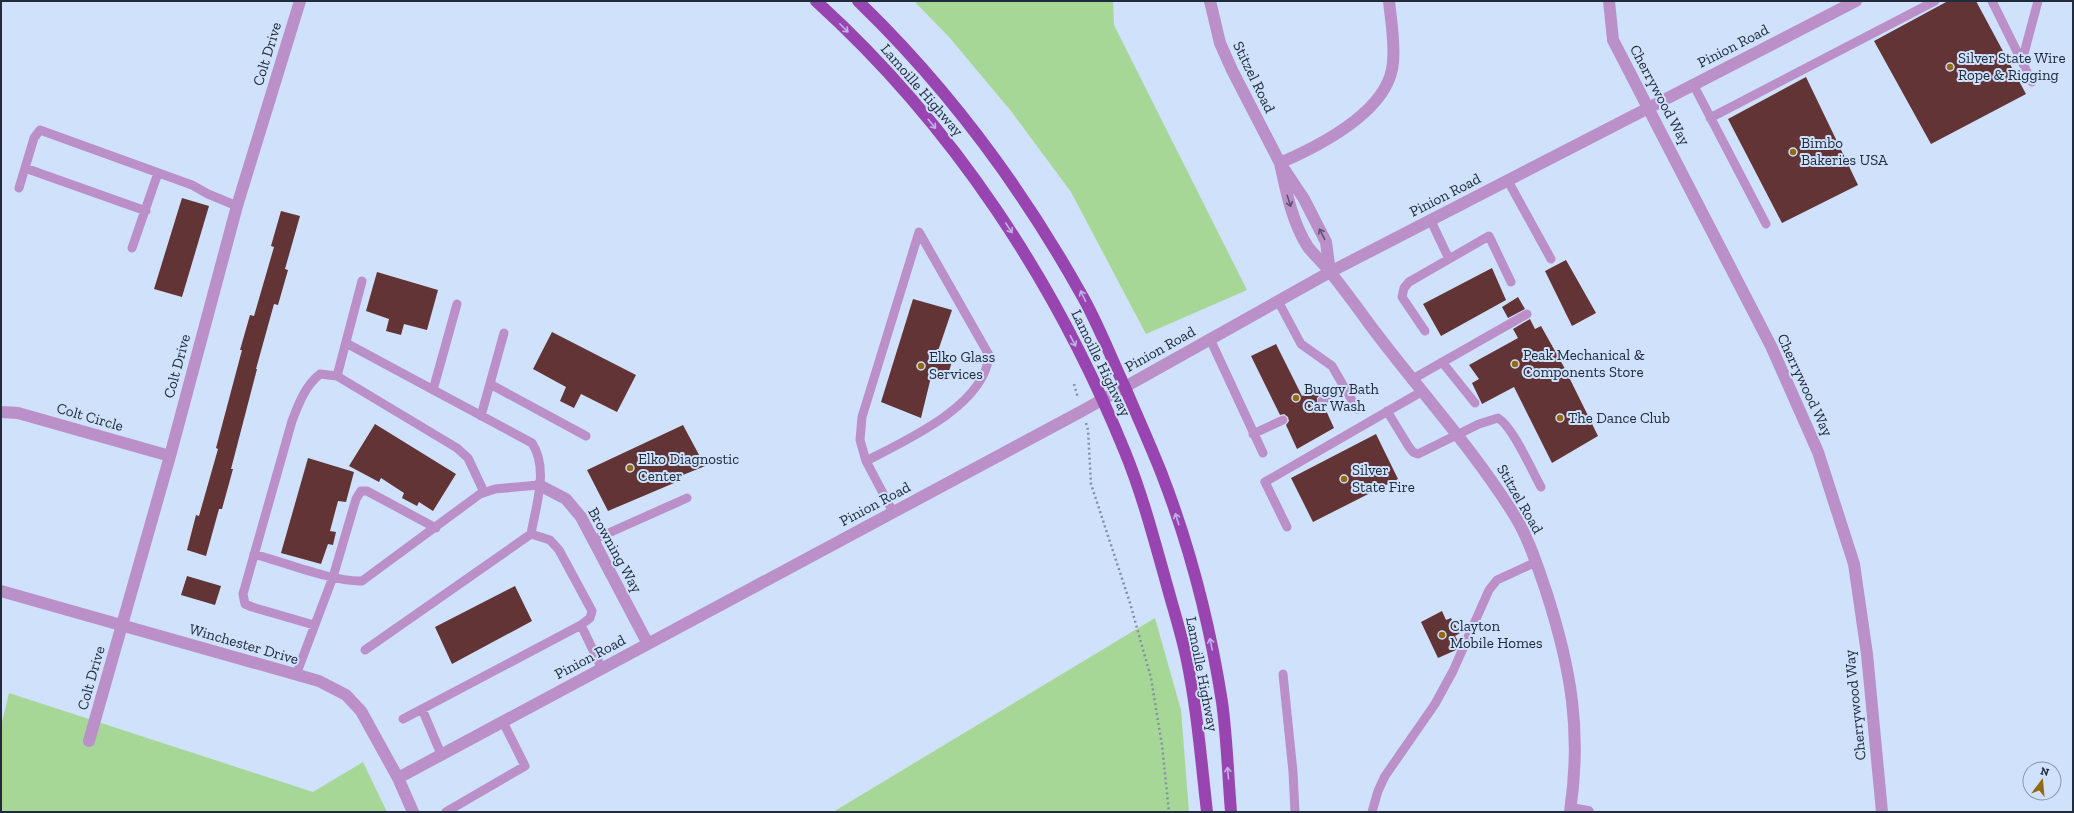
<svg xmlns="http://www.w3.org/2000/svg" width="2074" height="813" font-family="'Zilla Slab',serif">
  <rect width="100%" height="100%" fill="#cfe1fb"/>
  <path fill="#a7d796" d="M914,1H1113L1114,25L1247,290L1146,334L1071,192L1011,111L949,37Z
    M1155,618L1181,710L1189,812H833Z
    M9,693L313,792L363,762L387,812H1V726Z"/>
  <path fill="#633436" d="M1948,1H1976L2026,94L1931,144L1874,41Z
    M1806,77L1858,185L1782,223L1728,119Z
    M182,198L209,206L182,297L154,289Z
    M281,211L300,216L285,269L288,270L278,305L274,304L256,369H257L231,469H233L222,509H219L206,556L187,550L196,515L199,516L218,449L216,448L242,350H240L250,315L254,316L274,247L271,246Z
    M1566,260L1596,313L1572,326L1545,271Z
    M1492,268L1506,300L1441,336L1423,304Z
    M377,272L438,290L427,330L404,324L401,335L386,331L389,319L366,311Z
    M1518,297L1525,309L1508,318L1502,307Z
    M913,299L952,310L938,351L954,355L946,381L931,377L921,418L881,402Z
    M1530,319L1535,329L1541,326L1564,367L1598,436L1552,463L1514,387L1482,404L1472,383L1479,379L1469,365L1518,338L1513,329Z
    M552,332L636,375L617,412L581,394L574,408L560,401L566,387L533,369Z
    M1276,344L1302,396L1315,387L1319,396L1317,398V403L1319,406H1324L1334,428L1297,449L1286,425L1289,421L1288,417L1284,414L1280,415L1251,356Z
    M375,424L456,474L433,511L419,502L417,506L402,498L404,493L381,478L379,482L349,466Z
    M683,425L705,466L673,479L674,483L608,511L587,470Z
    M1376,434L1398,479L1313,522L1291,478Z
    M308,458L354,472L346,502L338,501L330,531L336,532L333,545L328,544L321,564L281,553Z
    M187,576L221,586L215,605L181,595Z
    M515,586L532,621L452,664L435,627Z
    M1442,611L1446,620L1451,618L1460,633L1455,636L1459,643L1456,650L1438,658L1421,622Z"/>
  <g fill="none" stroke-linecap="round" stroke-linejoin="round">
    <path stroke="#8291a6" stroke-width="2.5" stroke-dasharray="2 3" stroke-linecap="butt" d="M1074,384L1078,398
      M1086,423L1088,430L1091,484L1130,603L1151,678L1162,745L1169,812"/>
    <path stroke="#bb90c9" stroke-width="9" d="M1992,1L2032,82
      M2022,61L2038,1
      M1693,84L1766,224
      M1710,118L1935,1
      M25,168L146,211
      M1508,181L1551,259
      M19,188L34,138L40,130L192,185L208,194L237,206
      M1431,221L1449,259
      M132,248L158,173
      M1278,301L1301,344L1332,366L1357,409
      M1425,331L1402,297L1404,288L1409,282L1489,236L1511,282
      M1210,339L1263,453
      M346,343L532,443C549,469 536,505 531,534L365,650
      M1442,362L1475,403
      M337,376L362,281
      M1411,380L1527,314
      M490,384L586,436
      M433,390L457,304
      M1322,401L1346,388
      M1387,411L1409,447L1413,452L1418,454L1479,424L1498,418C1513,427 1532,471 1541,487
      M481,416L504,333
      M1253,434L1283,420
      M866,461C907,440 985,405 989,355L919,232L862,417L860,440L866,461L893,512
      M1287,527L1265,482L1421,392
      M593,540L687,498
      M254,554C283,562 334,582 362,581L480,494L495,489L539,485
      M314,625L252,607L245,604L243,594L292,421C299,403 305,386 320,374L337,376L457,448L468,458L484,492
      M581,625L602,669
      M1283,674L1293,772L1295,812
      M296,675L333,577L356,499L361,491H367L436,528
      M422,709L441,754
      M403,719L581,625L590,618L592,611L559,550L550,540L531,534
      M446,812L525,766L503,722
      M1372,812L1378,791L1385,776L1435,704L1453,671L1489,590L1497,580L1536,562"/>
    <path stroke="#bb90c9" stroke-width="12" d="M1210,1L1220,43L1232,70L1280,163L1304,199L1326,242L1330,272
      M1609,1L1613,40L1771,346L1818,452L1854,564L1867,654L1882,812
      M1280,163C1286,191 1292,222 1308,247C1315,256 1323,263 1330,272C1344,289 1357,307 1370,325C1417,388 1471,446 1513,513C1528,536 1537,565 1546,591C1571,668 1582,731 1570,812
      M1280,163C1319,146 1390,111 1393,62C1395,42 1391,21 1389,1
      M1,412L18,413L170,456
      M539,485L566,499L581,517L648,644
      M1,591L319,681L346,695L361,711L398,778L413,812
      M89,741L170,456L237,206L300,1
      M398,778L1082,411L1330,272L1856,1
      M1571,809L1588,812"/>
    <path stroke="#9945b1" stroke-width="12" d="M816,1C952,124 1056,282 1125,452C1143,496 1155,543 1168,589C1174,611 1181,633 1186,656C1197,707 1201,760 1207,812
      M858,1C946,86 1020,185 1080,292C1097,321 1109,353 1123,383C1136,413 1149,442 1161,472C1189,544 1210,625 1222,702C1227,738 1228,776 1231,812"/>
  </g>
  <defs><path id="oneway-shaft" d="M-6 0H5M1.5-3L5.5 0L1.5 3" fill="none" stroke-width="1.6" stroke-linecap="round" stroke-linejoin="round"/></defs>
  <g stroke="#bfb2e5">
    <use href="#oneway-shaft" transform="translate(844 28) rotate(45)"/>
    <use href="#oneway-shaft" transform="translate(932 124) rotate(51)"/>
    <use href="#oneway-shaft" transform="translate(1009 228) rotate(57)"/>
    <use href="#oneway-shaft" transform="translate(1083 296) rotate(-116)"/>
    <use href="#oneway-shaft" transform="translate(1073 341) rotate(63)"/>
    <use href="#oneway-shaft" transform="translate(1177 519) rotate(-108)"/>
    <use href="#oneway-shaft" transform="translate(1211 644) rotate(-102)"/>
    <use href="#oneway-shaft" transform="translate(1228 773) rotate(-95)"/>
  </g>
  <g stroke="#5e5374">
    <use href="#oneway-shaft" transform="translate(1289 201) rotate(72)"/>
    <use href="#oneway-shaft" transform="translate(1322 234) rotate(-117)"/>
  </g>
  <g fill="#946914" stroke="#cfe1fb" stroke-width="1.5">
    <circle cx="1950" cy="67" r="4"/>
    <circle cx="1793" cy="152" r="4"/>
    <circle cx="1515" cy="364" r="4"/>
    <circle cx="921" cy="366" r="4"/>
    <circle cx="1296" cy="398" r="4"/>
    <circle cx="1560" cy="418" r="4"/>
    <circle cx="630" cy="468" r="4"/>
    <circle cx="1344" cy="479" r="4"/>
    <circle cx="1442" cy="635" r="4"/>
  </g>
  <g text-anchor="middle" stroke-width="4" stroke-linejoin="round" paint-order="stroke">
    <g font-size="15" fill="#202b3b" stroke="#cfe1fb">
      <text transform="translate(1733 46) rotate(-27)" y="5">Pinion Road</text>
      <text transform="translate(267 54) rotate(-73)" y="5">Colt Drive</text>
      <text transform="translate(1254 77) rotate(64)" y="5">Stitzel Road</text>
      <text transform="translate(922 90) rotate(49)" y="5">Lamoille Highway</text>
      <text transform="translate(1660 95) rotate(62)" y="5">Cherrywood Way</text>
      <text transform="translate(1445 195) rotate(-27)" y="5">Pinion Road</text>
      <text transform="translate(1160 349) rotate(-29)" y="5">Pinion Road</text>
      <text transform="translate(1101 363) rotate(64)" y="5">Lamoille Highway</text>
      <text transform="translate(177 366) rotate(-75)" y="5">Colt Drive</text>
      <text transform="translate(1805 385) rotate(65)" y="5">Cherrywood Way</text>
      <text transform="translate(90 417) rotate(16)" y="5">Colt Circle</text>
      <text transform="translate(1520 499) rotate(60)" y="5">Stitzel Road</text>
      <text transform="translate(875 504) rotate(-28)" y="5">Pinion Road</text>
      <text transform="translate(615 550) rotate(61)" y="5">Browning Way</text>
      <text transform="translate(244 644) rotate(16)" y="5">Winchester Drive</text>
      <text transform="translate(590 657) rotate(-28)" y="5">Pinion Road</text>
      <text transform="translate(1202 674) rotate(79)" y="5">Lamoille Highway</text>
      <text transform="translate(91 678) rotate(-74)" y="5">Colt Drive</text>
      <text transform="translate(1855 705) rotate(-96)" y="5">Cherrywood Way</text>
    </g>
    <g font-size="15" fill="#202b3b" stroke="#cfe1fb" text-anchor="start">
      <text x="1958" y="63">Silver State Wire<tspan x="1958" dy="17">Rope &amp; Rigging</tspan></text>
      <text x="1801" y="148">Bimbo<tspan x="1801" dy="17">Bakeries USA</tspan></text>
      <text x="1523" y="360">Peak Mechanical &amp;<tspan x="1523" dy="17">Components Store</tspan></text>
      <text x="929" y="362">Elko Glass<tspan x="929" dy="17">Services</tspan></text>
      <text x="1304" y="394">Buggy Bath<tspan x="1304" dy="17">Car Wash</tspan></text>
      <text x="1568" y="423">The Dance Club</text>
      <text x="638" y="464">Elko Diagnostic<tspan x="638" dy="17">Center</tspan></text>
      <text x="1352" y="475">Silver<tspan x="1352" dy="17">State Fire</tspan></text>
      <text x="1450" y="631">Clayton<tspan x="1450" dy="17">Mobile Homes</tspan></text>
    </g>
  </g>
  <rect width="2074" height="813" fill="none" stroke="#202b3b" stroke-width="4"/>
  <g transform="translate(2042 781) rotate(16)"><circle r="19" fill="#cfe1fb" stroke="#8998ae"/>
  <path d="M0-3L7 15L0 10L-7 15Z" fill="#946914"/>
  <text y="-6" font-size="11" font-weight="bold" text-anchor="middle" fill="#202b3b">N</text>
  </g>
</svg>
